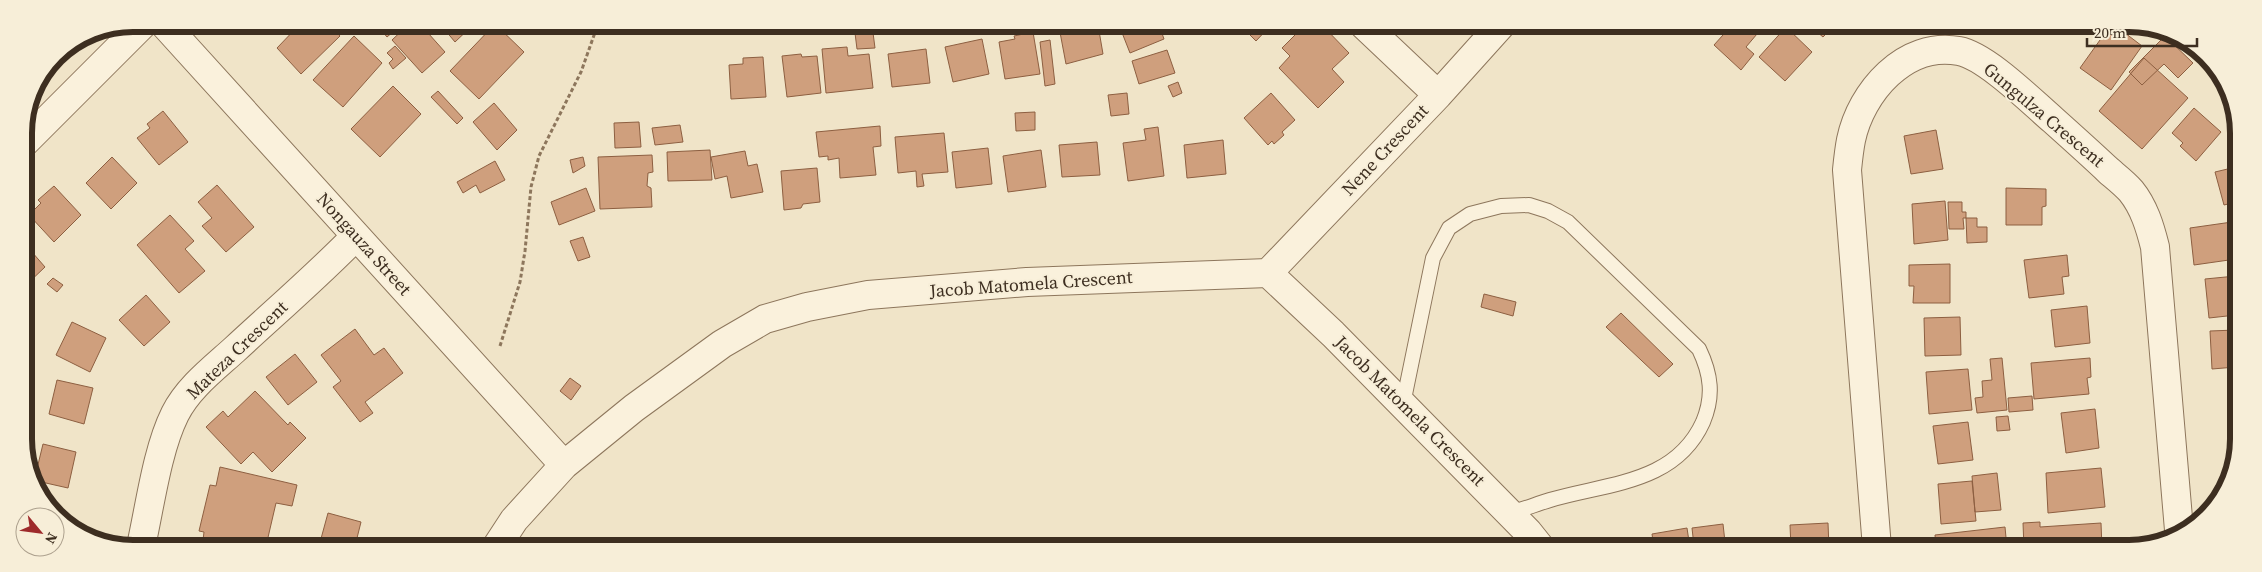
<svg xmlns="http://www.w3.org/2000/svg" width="2262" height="572" font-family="'Source Serif 4',serif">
  <rect width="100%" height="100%" fill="#f0e4c8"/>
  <path fill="#cf9f7d" stroke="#8d5f41" d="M262,24H278L269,32Z
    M300,24H329L340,36L301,74L277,48Z
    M376,24H400L401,25L387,37Z
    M409,24H420L445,52L422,73L392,40Z
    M440,24H474L455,42Z
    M495,24L524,52L479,99L450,71Z
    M854,25H872L875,48L857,49Z
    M1071,25H1098L1103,54L1066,64L1059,27Z
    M1119,25H1159L1164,39L1130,53Z
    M1240,25H1271L1256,41Z
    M1305,25H1322L1349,53L1332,69L1344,82L1318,108L1279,68L1290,56L1282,48Z
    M1732,25H1748L1757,34L1746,47L1754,54L1741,70L1714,45Z
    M1810,26H1834L1823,37Z
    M2110,26H2130L2125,33L2142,46L2111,90L2080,68Z
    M1786,27L1812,52L1785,81L1759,57Z
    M1033,32L1040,74L1005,79L999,42L1015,39L1014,36Z
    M354,36L382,63L343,107L313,80Z
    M2165,36L2193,63L2178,78L2164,64L2142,85L2129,72Z
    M982,39L989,74L953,82L945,47Z
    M1050,40L1055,84L1045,86L1040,42Z
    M395,46L406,58L393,69L389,63L393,59L387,53Z
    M847,47L848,56L869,54L873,88L826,93L822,49Z
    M926,49L930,83L892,87L888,54Z
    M1167,50L1175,73L1139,84L1132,61Z
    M801,54L802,57L817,56L821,93L787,97L782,56Z
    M763,57L766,97L731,99L729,65L743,64V58Z
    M2144,58L2188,98L2142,149L2099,111Z
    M1178,82L1182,93L1173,97L1168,86Z
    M393,86L421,114L380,157L351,129Z
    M438,91L463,118L457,124L431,97Z
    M1127,93L1129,114L1111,116L1108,95Z
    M1271,93L1295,120L1282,132L1284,135L1274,144L1272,141L1268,145L1244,118Z
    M494,103L517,130L497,150L473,122Z
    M2194,108L2221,132L2196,161L2180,146L2183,143L2172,133Z
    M163,111L188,142L159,165L137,138L150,128L147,124Z
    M1035,112V130L1016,131L1015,113Z
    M639,122L641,147L615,148L614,123Z
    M680,125L683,142L655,145L652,128Z
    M880,126L881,146L873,147L876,175L840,178L839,158L828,160V156L819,157L816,132Z
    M1158,127L1164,176L1128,181L1123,143L1146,140L1144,129Z
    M1936,130L1943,169L1911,174L1904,136Z
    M944,133L948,172L922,174L924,186L917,187L916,171L898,173L895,137Z
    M1223,140L1226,174L1187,178L1184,145Z
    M1097,142L1100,175L1062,177L1059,145Z
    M988,148L992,184L956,188L952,152Z
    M710,150L712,180L668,181L667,152Z
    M1041,150L1046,187L1008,192L1003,156Z
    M745,151L748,166L757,164L763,192L731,198L727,176L715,179L711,157Z
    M652,155L653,172L648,173L647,186L651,188L652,207L600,209L598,157Z
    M112,157L137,183L111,209L86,183Z
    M583,157L585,166L573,173L570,160Z
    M495,161L505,180L480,193L476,185L463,193L457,182Z
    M2236,167V202L2224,205L2215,172Z
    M817,168L820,202L803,204L801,208L784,210L781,171Z
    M217,185L254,227L226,252L202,226L212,218L198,202Z
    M54,186L81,215L54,242L29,215L41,203L38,200Z
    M586,188L595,211L559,225L551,202Z
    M2006,188L2046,189V206L2042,207V225H2006Z
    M1945,201L1948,240L1914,244L1912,204Z
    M1948,202H1962V212H1966V218H1963L1964,229H1949Z
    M170,215L194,241L185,249L205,271L179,293L137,245Z
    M2236,215V259L2194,265L2190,228L2232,222L2231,216Z
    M1966,218H1977V227H1987V242L1967,243Z
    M583,237L590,257L578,261L570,241Z
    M25,244L45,267L25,286Z
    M2067,255L2069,276L2062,277L2064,294L2029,298L2024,260Z
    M1950,264V303H1913L1914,286H1909V265Z
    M2236,276V315L2209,318L2205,279Z
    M53,278L63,285L57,292L47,284Z
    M1484,294L1516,302L1513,316L1481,307Z
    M146,295L170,322L144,346L119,320Z
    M2087,306L2090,343L2055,347L2051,310Z
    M1621,313L1673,364L1659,377L1606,327Z
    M1960,317L1961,355L1925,356L1924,318Z
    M72,322L106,338L90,372L56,355Z
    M355,329L374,355L384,348L403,373L365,402L373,413L360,422L333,387L341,381L321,355Z
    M2236,330V367L2212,369L2210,331Z
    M295,354L317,382L288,405L266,377Z
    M2002,358L2007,410L1977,413L1975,398L1983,397L1982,381L1992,380L1990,359Z
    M2090,358L2091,377L2087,378L2089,394L2034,399L2031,363Z
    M1968,369L1972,410L1929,414L1926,372Z
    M25,376L32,378L29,391L26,390Z
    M570,378L581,386L571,400L560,391Z
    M57,380L93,388L84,424L49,414Z
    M255,391L288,425L290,422L306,438L272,472L253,452L241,464L206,427L223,411L228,417Z
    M2032,396L2033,410L2009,412L2008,398Z
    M2095,409L2099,448L2066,453L2061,413Z
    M2008,416L2010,430L1997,431L1996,417Z
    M1968,422L1973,460L1938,464L1933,426Z
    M2230,439H2236V460L2230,470Z
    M43,444L76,452L68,488L37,481L35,477Z
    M220,467L297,485L292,506L276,503L266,546L229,538L226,546L203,540L204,532L199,531L210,485L216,486Z
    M2101,468L2105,507L2048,513L2046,473Z
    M1997,473L2001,510L1975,512L1972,476Z
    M1972,481L1976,521L1941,524L1938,484Z
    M328,513L361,522L355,546H319Z
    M2040,522V527L2101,523L2102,548H2024L2023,523Z
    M1828,523L1829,548H1791L1790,525Z
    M1723,524L1725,542L1694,546L1692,528Z
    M2005,527L2007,548H1936L1935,535Z
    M1687,528L1690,548H1654L1652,534Z"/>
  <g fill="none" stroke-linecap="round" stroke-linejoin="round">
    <defs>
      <path id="lane" d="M1403,404L1433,258L1449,228L1470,214L1501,206L1529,205L1548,211L1568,222L1699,349C1711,374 1714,396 1703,422C1675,484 1607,483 1550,500C1537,504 1524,509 1510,513"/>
      <path id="street" d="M164,24L564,465
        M1364,25L1438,95
        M24,143L143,24
        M1268,273L1438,95L1501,25
        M141,546C150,506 157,450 175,414C188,388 213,369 234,350C275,312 317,276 356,236
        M497,546L514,520L564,465L634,408L722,344L765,319L807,307L868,295L1027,282L1268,273L1333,334L1528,532L1540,547
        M1877,548L1847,170C1848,160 1849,150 1851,140C1861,92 1905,41 1959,51C1986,56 2031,101 2053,120C2072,137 2091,154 2109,171C2116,177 2125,184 2131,191C2144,207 2150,227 2155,247L2179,530"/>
    </defs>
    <use href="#lane" stroke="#8d765c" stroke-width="16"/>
    <use href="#street" stroke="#8d765c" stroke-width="30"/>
    <path stroke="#8d765c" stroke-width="3" stroke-dasharray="4 2.5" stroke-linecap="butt" d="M500,346L520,282L525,251L531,187L539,156L581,72L598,24"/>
    <use href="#lane" stroke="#faf1dc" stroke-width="14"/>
    <use href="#street" stroke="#faf1dc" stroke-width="28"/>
  </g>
  <g text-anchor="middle" stroke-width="4" stroke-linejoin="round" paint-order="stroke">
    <g font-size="18" fill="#3d2e20" stroke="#f7eed8">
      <text transform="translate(2044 115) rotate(40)" y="6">Gungulza Crescent</text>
      <text transform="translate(1385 150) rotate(-47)" y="6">Nene Crescent</text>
      <text transform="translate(364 244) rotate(48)" y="6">Nongauza Street</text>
      <text transform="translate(1031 284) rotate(-4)" y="6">Jacob Matomela Crescent</text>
      <text transform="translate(237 350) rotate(-44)" y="6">Mateza Crescent</text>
      <text transform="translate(1410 411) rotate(45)" y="6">Jacob Matomela Crescent</text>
    </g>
  </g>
  <path d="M0 0H2262V572H0ZM133 32H2129A101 101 0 0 1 2230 133V439A101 101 0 0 1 2129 540H133A101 101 0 0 1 32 439V133A101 101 0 0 1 133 32Z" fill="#f7eed8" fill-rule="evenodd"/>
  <path fill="none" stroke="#3d2e20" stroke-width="6" d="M133 32H2129A101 101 0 0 1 2230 133V439A101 101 0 0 1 2129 540H133A101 101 0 0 1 32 439V133A101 101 0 0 1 133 32Z"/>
  <g transform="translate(40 532) rotate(119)"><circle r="24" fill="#f7eed8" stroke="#ada18e"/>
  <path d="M0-4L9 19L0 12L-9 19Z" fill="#9e2a2b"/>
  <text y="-8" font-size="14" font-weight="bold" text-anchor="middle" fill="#3d2e20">N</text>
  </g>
  <path d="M2087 38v8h110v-8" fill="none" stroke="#3d2e20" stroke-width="2.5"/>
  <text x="2094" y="38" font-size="15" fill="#3d2e20" stroke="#f7eed8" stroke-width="4" paint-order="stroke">20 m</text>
</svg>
